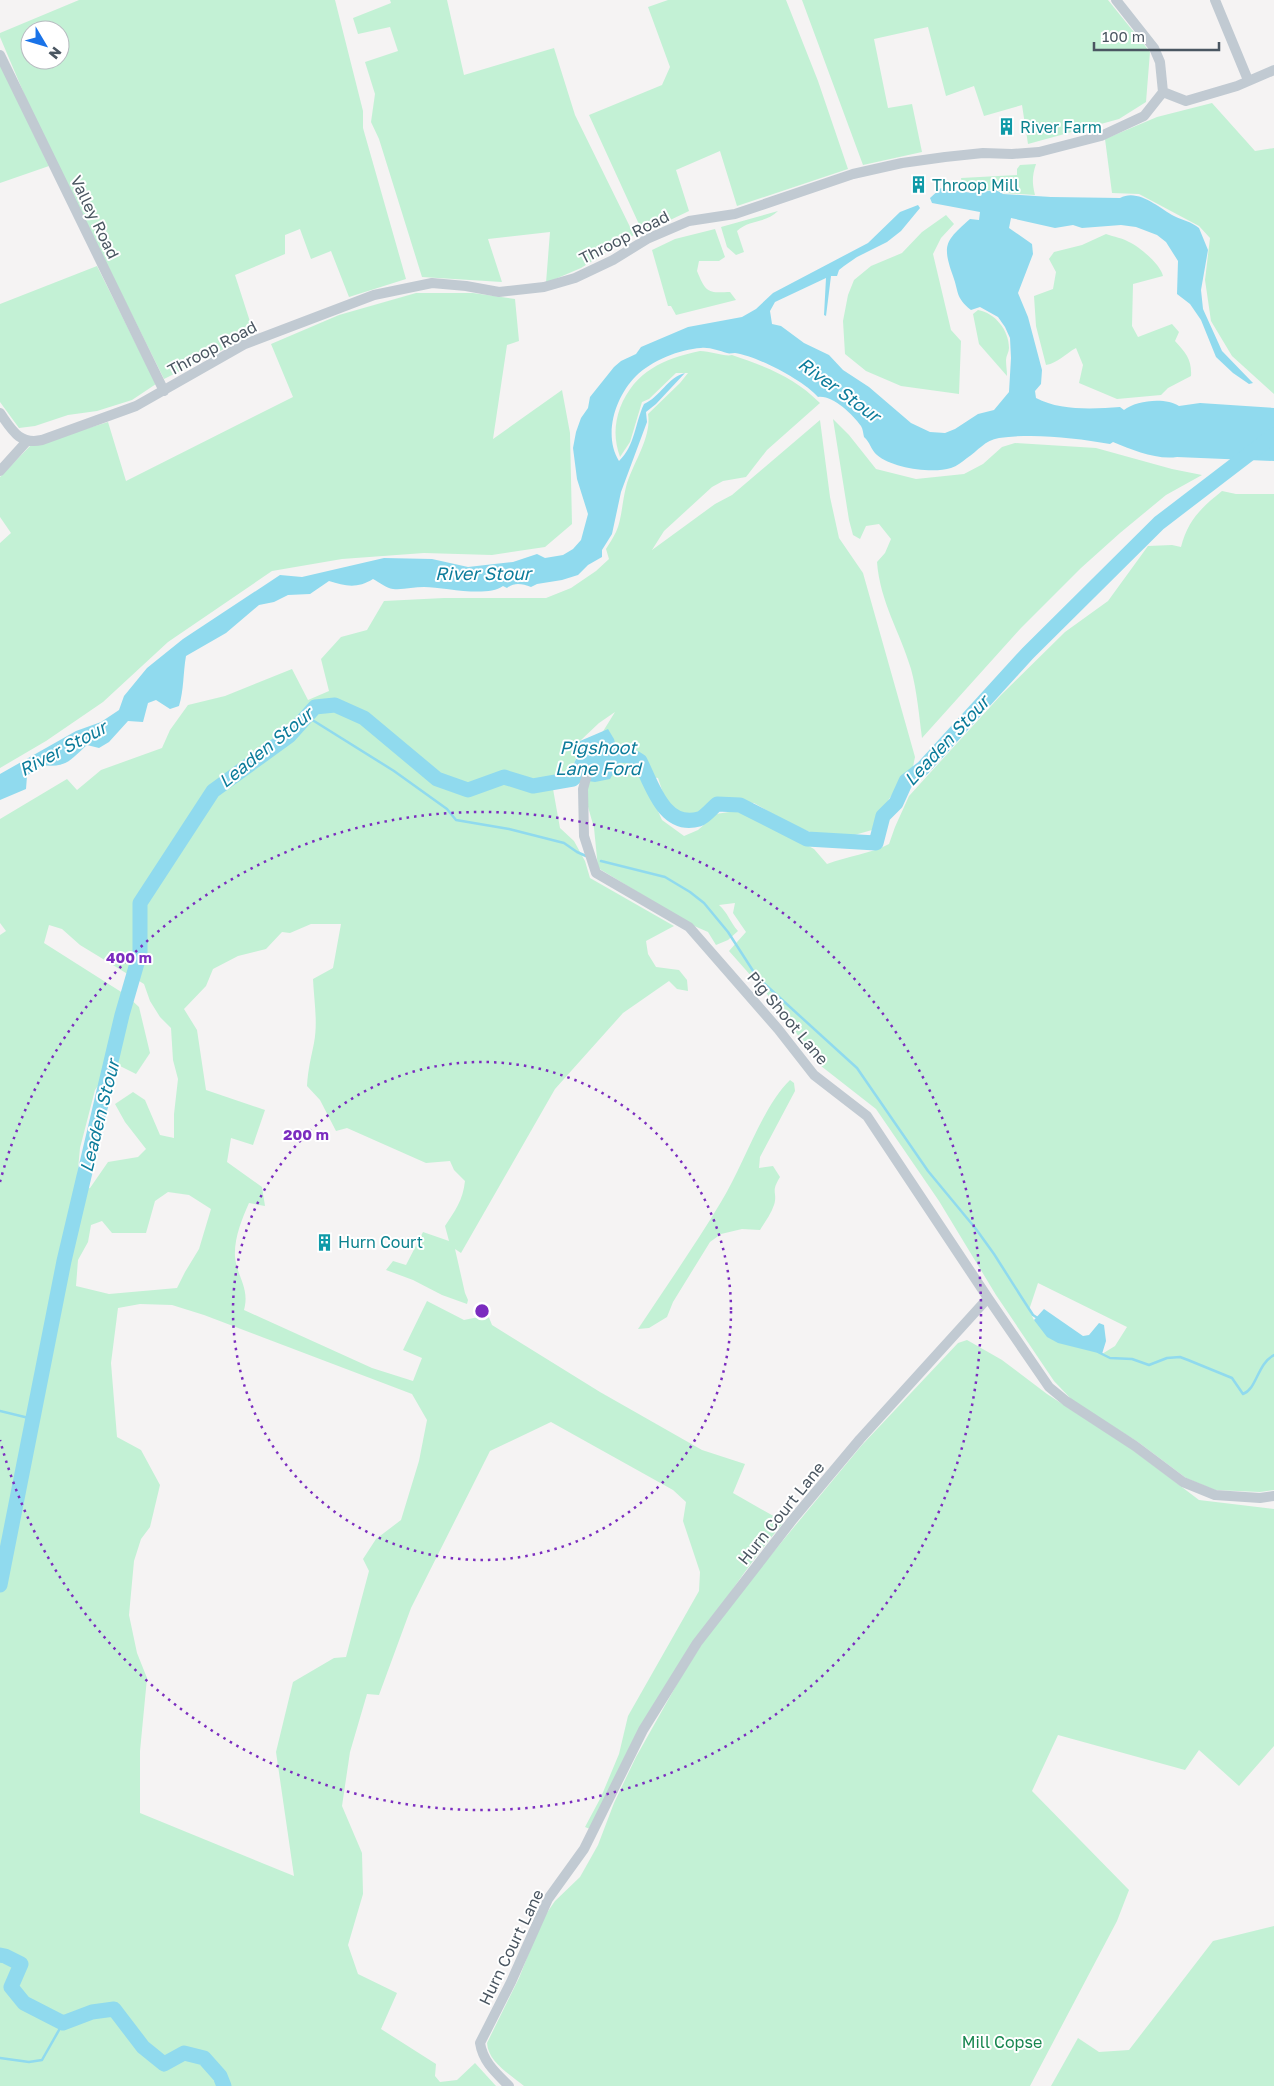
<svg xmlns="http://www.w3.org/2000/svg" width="1274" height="2086" font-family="'Golos Text',sans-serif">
  <rect width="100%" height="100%" fill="#f5f3f3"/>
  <path fill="#c3f1d5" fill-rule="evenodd" d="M79,0H335L363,111V128L406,279L349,297L331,251L311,259L300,229L285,235V254L235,275L254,334L164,379L39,129L0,37V33ZM30,30H60V60H30Z
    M390,0H447L464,75L554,48L575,115L634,235L581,268L546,283L550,232L488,239L502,282L422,277L379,139L371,122L375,94L365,62L398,51L390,27L358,34L353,18L391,3Z
    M668,0H786L818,81L848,169L737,206L720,151L676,170L689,211L643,233L589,115L662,85L670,67L648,7Z
    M802,0H1108L1150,52L1146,102L1119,119L1028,144L1022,105L984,116L974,86L946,96L928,27L874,39L888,108L912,104L922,152L863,165Z
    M0,64L49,166L0,183Z
    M1212,103L1255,151L1274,148V394L1232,356L1211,321L1205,280L1210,238L1199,226L1139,194L1112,193L1105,139L1157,117Z
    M1036,164C1032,176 1032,183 1035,195L1003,193L996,189C984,192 972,191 962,185L961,178L1017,175V169L1020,165Z
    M778,211C765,224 749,219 737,231L744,252L736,255L727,247L721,227Z
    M946,215L954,224L941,238L933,254L951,330L961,341L959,394L901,386L866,371L845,354L843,321L848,295L854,280L871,266L902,253L922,232Z
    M715,229L725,257L719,261H699L697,271C706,293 708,293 730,292L736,300L676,315L671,306H668L652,250L675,239Z
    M1106,234C1114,237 1123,238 1129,242C1140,247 1161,265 1163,276L1133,284L1132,326L1138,337L1172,324L1179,332L1175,341C1186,353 1192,360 1191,376L1168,388L1161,395L1117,399L1079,383L1083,365L1076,348C1065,354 1058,363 1046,365L1036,326L1034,296L1053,289L1056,272L1049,259L1054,252L1082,245Z
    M97,266L156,384L132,400L97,411L68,415L35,426L19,428L0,402V304Z
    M416,293H473L515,299L519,341L507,345L493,439L562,390L570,433L572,524L545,547L492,555L424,553L342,559L272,571L168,642L103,702L46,741L0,768V543L11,533L0,517V477L30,446L108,422L126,481L293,397L271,344L339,315Z
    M978,310C995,313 1009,330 1009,348C1009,352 1006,356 1006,360C1006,365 1007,371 1007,376L979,344L973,314Z
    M700,351C711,351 725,357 732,355C767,367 794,377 820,403L767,450L746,477L723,481L712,487L664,531L652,550L715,504L732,495L820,420L830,497L839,538L863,573L915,757L913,767L889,799L872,830L851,836L815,834L790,824L754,803L714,800L698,813L681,816L667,805L658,778L642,776L662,820L684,836L698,830L716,814L742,810L814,849L827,864C848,856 870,854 889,844L895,827L909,796L1001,695L1065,632L1108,601L1148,546L1172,545L1181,547C1188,520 1201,508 1222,491L1236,494H1274V1490L1260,1492L1215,1490L1186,1478L1138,1442L1074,1402L1054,1381L996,1295L939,1201L876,1109L821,1066L767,994L729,951L746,932L733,913L735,903L719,905C728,913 730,922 738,931L728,940L716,945L708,932L692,925L598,868L594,828L583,789L602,733L615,712L599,723L580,741L576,759L571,770L573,779L553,789L560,828L574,841L585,861L590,878L674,926L646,941L648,954L656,967L679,970L687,980L688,991L677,989L669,981L623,1013L555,1089L461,1253L455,1249L465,1293L468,1300L467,1304L442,1295L413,1280L386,1270L393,1261L406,1265L423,1232L449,1241L445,1226C455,1211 463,1200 465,1181L454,1170L450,1161L426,1163L347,1128L336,1131L320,1100L307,1086C308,1069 311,1058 314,1043C318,1022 314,1000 313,979L333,968L341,924H311L290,933L282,932L266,949L238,956L213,969L206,986L184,1009L197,1030L206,1090L265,1110L253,1145L231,1138L227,1162L262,1187L265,1206L249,1203C242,1219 234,1238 235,1257C237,1277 250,1288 244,1310L372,1368L413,1381L422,1358L403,1350L427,1301L464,1320L488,1315L492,1325L600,1392L702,1450L745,1464L733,1493L784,1522C706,1614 651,1725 590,1829L585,1827L601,1797L619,1754L628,1716L699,1591L700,1572L683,1521L686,1502L673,1490L551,1422L490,1451L411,1608L379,1695L367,1694L350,1752L342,1806L362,1853L363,1894L348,1945L358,1974L397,1993L381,2029L436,2064L435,2076L440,2082L457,2080L475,2063L496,2086H0V935L6,931L0,923V819L67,779L77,790L101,770L162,748L170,730L188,705L225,696L292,669L308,700L329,691L321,659L341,637L367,630L384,601L444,598H546L571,588L596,571L609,559L606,549C609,544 613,538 616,532C622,519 622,502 626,487C632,464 652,438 648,414L680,383L688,373H676L649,399L642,402L630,442L620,457C614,440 614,425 620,408C635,371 663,359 700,351ZM618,752L624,757L606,762L605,753ZM49,925L62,929L80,945L144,984L150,1001L160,1017L171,1028L173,1060L178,1079L174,1114V1138L160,1135L145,1100L133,1092L115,1104L125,1122L146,1149L138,1157L108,1162L90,1188L76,1190L80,1148L95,1090L114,1063L136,1074L150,1053L139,1007L126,995L44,943ZM168,1192L189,1195L211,1209L199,1249L185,1272L177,1288L109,1294L76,1286L78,1260L88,1242L91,1225L102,1221L112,1233H146L155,1201ZM1038,1283L1127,1327L1115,1346L1102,1354L1091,1350L1034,1320L1029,1310ZM140,1304L172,1305L204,1315L412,1394L427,1420L419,1461L401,1520L376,1539L363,1559L369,1571L346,1657L334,1658L293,1682L276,1752L294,1876L140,1813V1751L147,1678L137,1653L129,1615L134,1561L141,1539L150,1527L160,1485L141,1450L117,1437L111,1363L118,1308Z
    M833,419L849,435L876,469L916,479L964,474L983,464L1002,447L1015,443L1096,448L1172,469L1202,475L1166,495L1120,533L1081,568L1021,628L922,738C919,715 917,691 911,669C900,632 880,602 877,562L885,553L891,539L879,524L866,526L860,539L853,535L849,520Z
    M790,1080L794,1083L795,1091L760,1157L759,1168L773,1166L780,1177C770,1193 778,1192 774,1205C771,1214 765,1222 760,1230L742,1229L721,1234L710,1242L673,1302L667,1317L649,1328L638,1329C666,1287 695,1245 721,1202C743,1167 762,1107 790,1080Z
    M967,1340L1002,1360L1047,1394L1133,1450L1199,1500L1274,1509V1746L1239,1786L1199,1750L1185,1770L1058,1735L1032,1791L1129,1890L1117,1921L1030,2086H524C510,2074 488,2062 487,2043L519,1978L542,1920L555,1901L580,1877L598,1845L614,1803L636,1757L681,1677L717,1620L862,1445L958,1343Z
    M1274,1926V2086H1051L1078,2038L1099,2052L1129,2050L1213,1941Z"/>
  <path fill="#90daee" d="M941,188L972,193L996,190L1003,194L1051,197L1120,198C1138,188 1159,208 1174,216C1182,220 1192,222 1199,228L1208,250L1201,290L1203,309L1222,351L1253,383L1249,384L1233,373L1216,357L1201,320L1190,304L1177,294L1178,261L1166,242L1157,235L1136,227L1121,225L1082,228L1073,225L1055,228L1011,218L1009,228L1032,244L1033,254L1018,293L1028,317L1042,370L1041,384L1035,391L1036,398C1060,411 1094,409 1120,407L1124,410C1136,400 1166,397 1179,406L1200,403L1274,408V461L1177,457C1156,460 1133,450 1113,442L1110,444C1075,438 1035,433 999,438C985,440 978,451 967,458C962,462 957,466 951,468C932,474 892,468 877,455C871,450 870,442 864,437C863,433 863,429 861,426C852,414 833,395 818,397C803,380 757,356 735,353C732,353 729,354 727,353C719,351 710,347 701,348C680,349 651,361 636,376C615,397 603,435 619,461C635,446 635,423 644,404C660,397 668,377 685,373L656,404L646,412L647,422L621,492L612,534L602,550V557L588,565L578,575L562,580L537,584L531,587C522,584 515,582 507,588L503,586C486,598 444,587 424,587C414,587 403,590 393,589C386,588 379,582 373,579C357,589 345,586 329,581L310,594L288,595L274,602L259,605L226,633L186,656C183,673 184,690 179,706L170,709L156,700L148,703L143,722L128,721L109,742L99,748L87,745C69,761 67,768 41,765L27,776L26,789L0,800V774L76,731L101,722L119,710L124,696L147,668L183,639L280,575L302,577L384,558L432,559L468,567L513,562L537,554L545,558L563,555L573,549L581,540L588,514L577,479L573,448L576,432L581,418L588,408L590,397L614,367L621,361L636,354L641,347L688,327L742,317L756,309L773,293L868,243L900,212L918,205L920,208L901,231L887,242L857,257L844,266L839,270L837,276H831L826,316L824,315L826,278L775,302L770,311L772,324L781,326L804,343L829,355L843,370L869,387L911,423L930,432L945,433L955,429L978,414L994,410L1009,392L1011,358L1010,338L1005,327L998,317L980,307L971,310C955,297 959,292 953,276C942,245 945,241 970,219L979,220L980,212L932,203L930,198Z
    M608,729L614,739L620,762L610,779L595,782L573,779L571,770L576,759L580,741Z
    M1044,1309L1083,1336L1089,1335L1099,1323L1104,1325L1106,1341L1102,1354L1058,1343L1047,1337L1034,1320Z"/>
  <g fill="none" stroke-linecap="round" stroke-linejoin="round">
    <path stroke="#90daee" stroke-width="2.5" d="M306,716L394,771L447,809L456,820L509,829L564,843L577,852L586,856
      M601,861L665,877L690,892L704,903L728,932L757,977L857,1068L928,1171L976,1229L994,1254L1022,1298L1033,1315L1039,1319
      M1098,1352L1110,1358L1132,1359L1149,1365L1167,1358L1180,1357L1188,1360L1232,1378L1243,1394C1257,1389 1257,1364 1274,1355
      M0,1411L33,1419
      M0,2058L29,2062L42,2060L63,2023"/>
    <path stroke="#90daee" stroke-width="15" d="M0,1585L64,1261L122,1015L140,953V903L213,791L289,736L315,707L335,705L364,718L437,779L468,790L504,777L533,786L573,779L601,754L632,756L640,761C652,785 664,829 699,819C705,817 712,808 717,804L740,805L807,839L876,843L883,816L896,803L906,781L923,768L1028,653L1159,523L1274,435
      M0,1955L5,1956L21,1964L11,1987L24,2003L63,2023L92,2012L114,2009L143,2047L164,2064L184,2053L204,2058L220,2076L224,2086"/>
    <path stroke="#c1cad2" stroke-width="10" d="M1116,0L1154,48L1160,62L1163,92
      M1215,0L1248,80
      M0,55L164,391
      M0,413C12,430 19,445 42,440L136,406L245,344L374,295L432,283L466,286L499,292L544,287L575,278L613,260L647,239L689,221L735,214L853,174L902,163L945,157L983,153L1012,154L1039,152L1101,136L1144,116L1163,92L1186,101L1237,86L1274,70
      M0,471L27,441
      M588,771L583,789L584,836L596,873L689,927L778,1029L814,1075L867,1116L988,1298L1049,1387L1066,1401L1135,1446L1183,1482L1215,1495L1260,1498L1274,1496
      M509,2086C496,2073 483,2062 480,2043L511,1982L548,1899L584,1849L643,1730L697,1643L793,1519L860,1439L988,1298"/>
  </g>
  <g fill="none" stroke="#7b2cbf" stroke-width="2.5" stroke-dasharray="2.5 5">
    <circle cx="482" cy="1311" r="249"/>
    <path d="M0 1182A499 499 0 1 1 0 1440"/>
  </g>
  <defs>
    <symbol id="building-bare" viewBox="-9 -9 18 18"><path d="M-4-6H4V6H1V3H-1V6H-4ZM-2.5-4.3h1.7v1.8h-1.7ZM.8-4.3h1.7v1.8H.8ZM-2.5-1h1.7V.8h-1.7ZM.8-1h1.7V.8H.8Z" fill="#0f9aa8" stroke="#fff" stroke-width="2.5" paint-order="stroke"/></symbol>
  </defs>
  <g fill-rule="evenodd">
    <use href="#building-bare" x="994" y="114" width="25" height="25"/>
    <use href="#building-bare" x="906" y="172" width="25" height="25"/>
    <use href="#building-bare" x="312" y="1230" width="25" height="25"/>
  </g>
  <g text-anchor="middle" stroke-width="4" stroke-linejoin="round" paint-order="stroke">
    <g font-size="16" fill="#0d838f" stroke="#fff" text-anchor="start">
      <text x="1020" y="133">River Farm</text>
      <text x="932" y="191">Throop Mill</text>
      <text x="338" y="1248">Hurn Court</text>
    </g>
    <g font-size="16" fill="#4a5661" stroke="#fff">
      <text transform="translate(95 217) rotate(64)" y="6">Valley Road</text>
      <text transform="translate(624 237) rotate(-27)" y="6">Throop Road</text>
      <text transform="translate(212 348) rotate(-28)" y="6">Throop Road</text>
      <text transform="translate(788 1018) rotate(50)" y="6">Pig Shoot Lane</text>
      <text transform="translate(781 1513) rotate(-51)" y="6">Hurn Court Lane</text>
      <text transform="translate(511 1947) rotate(-64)" y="6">Hurn Court Lane</text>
    </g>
    <g font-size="16" fill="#17864f" stroke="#fff">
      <text x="1002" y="2048">Mill Copse</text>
    </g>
    <g font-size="18" font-style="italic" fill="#0c7c9b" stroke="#fff">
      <text transform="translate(839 390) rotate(36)" y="6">River Stour</text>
      <text x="483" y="580">River Stour</text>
      <text transform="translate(947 741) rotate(-47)" y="6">Leaden Stour</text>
      <text transform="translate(266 748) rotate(-39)" y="6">Leaden Stour</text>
      <text x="598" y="754">Pigshoot<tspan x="598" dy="21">Lane Ford</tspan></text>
      <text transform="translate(63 749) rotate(-28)" y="6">River Stour</text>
      <text transform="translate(100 1116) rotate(-76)" y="6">Leaden Stour</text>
    </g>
  </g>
  <circle cx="482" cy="1311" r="8" fill="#7b2cbf" stroke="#fff" stroke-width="2.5"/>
  <g font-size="15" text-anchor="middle" font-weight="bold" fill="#7b2cbf" stroke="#fff" stroke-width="4" stroke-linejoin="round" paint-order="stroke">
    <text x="129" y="963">400 m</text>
    <text x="306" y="1140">200 m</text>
  </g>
  <g transform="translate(45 45) rotate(128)"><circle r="24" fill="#ffffff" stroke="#b7bbc0"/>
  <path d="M0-4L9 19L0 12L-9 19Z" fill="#1a73e8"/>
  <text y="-8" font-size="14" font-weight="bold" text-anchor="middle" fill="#4a5661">N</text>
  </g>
  <path d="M1094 42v8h125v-8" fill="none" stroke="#4a5661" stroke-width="2.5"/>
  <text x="1102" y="42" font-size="15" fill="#4a5661" stroke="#ffffff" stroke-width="4" paint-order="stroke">100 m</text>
</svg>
